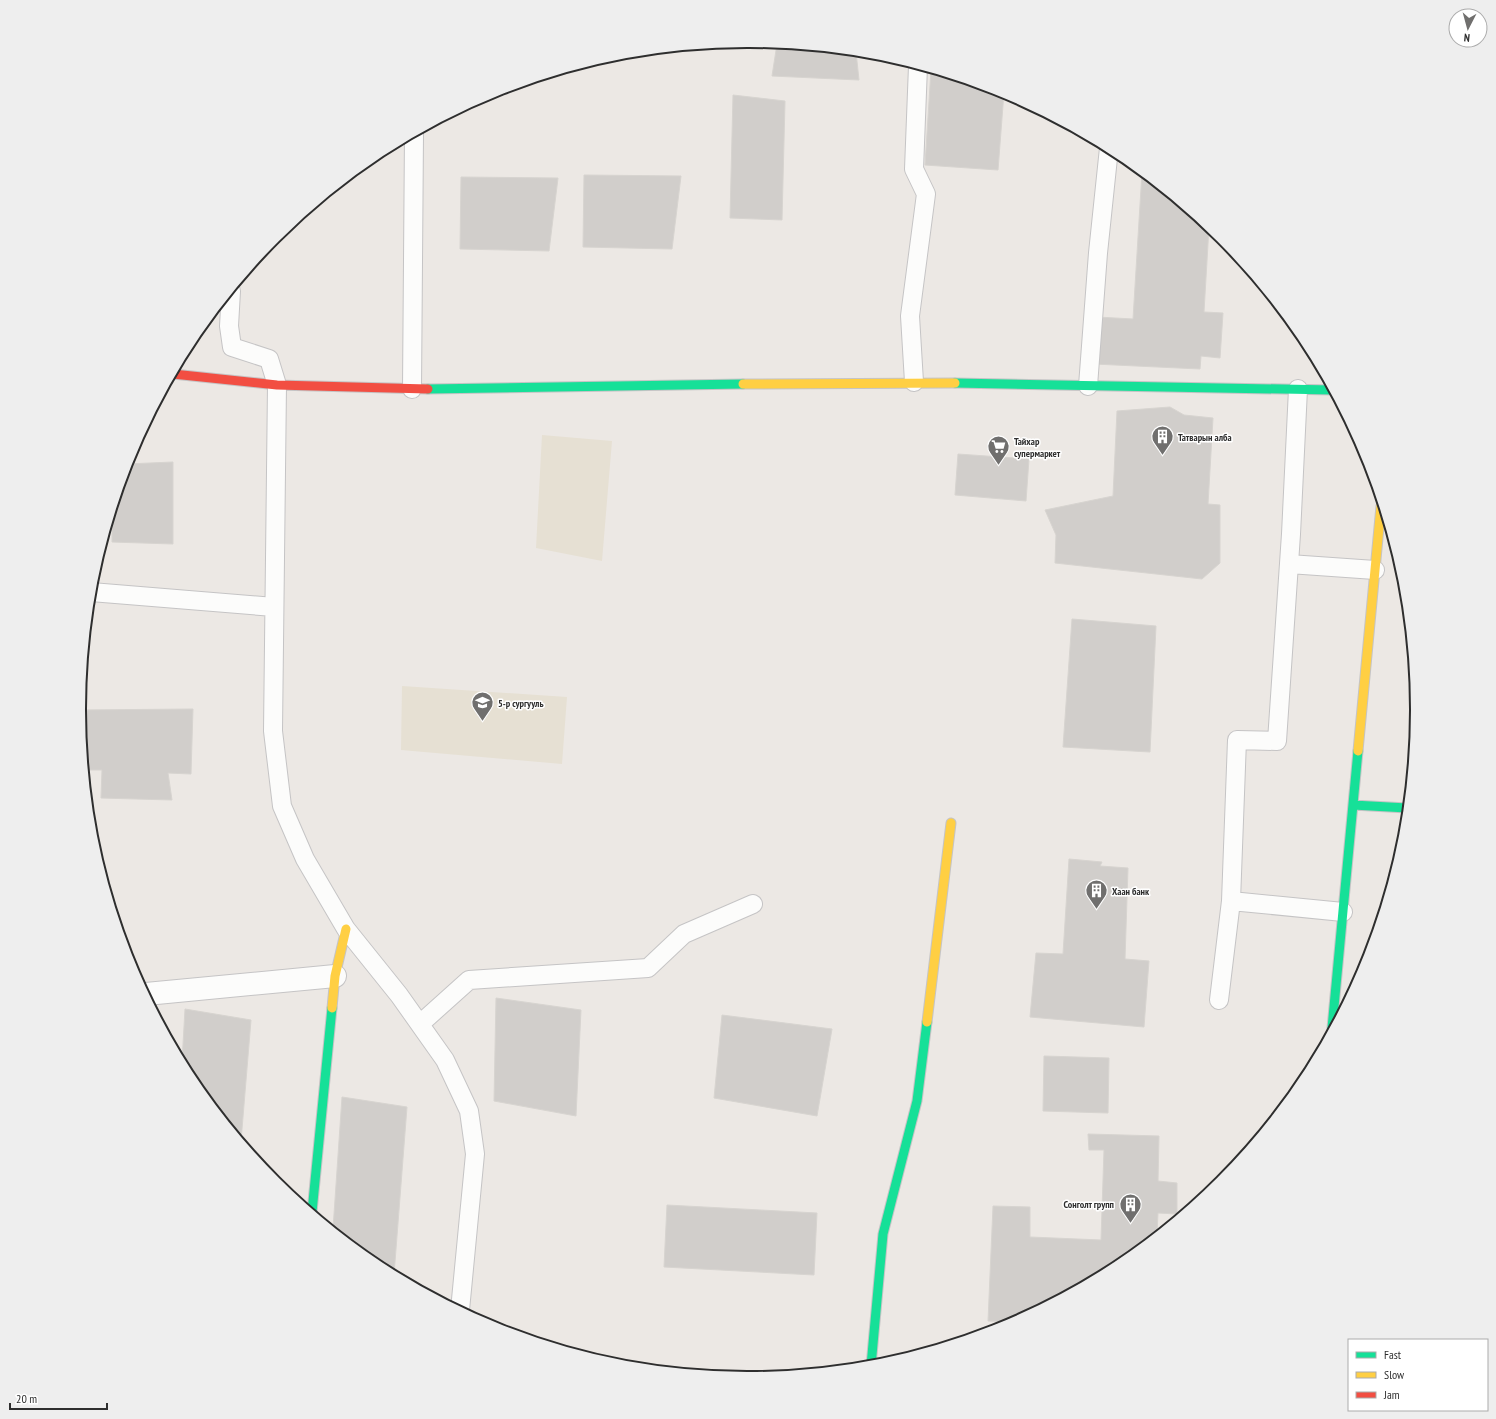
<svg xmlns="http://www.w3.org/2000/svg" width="1496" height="1419" font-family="'PT Sans Narrow',sans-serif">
  <rect width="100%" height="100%" fill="#ece8e4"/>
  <path fill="#e6e0d3" d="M542,435L612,441L602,561L536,548Z
    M402,686L567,697L562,764L401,750Z"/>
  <path fill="#d1cecb" stroke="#d7d4d0" d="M777,44L856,52L859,80L772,76Z
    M931,70L1004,92L998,170L925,165Z
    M733,95L785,101L782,220L730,218Z
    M1142,172L1209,227L1204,312L1223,313L1220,358L1201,356L1200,369L1094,364L1097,317L1133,319Z
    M584,175L681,176L672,249L583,247Z
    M461,177L558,178L549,251L460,249Z
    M1170,407L1184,415L1213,418L1208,504L1220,505V563L1202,579L1055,563L1056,535L1045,510L1113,496L1117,411Z
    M958,454L1029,459L1026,501L955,495Z
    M173,462V544L112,542V515L127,464Z
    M1072,619L1156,626L1150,752L1063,747Z
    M193,709L191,774L168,773L172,800L101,798L102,770H85L80,710Z
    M1069,859L1102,862L1100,866L1128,868L1125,959L1149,961L1144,1027L1030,1017L1036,953L1063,954Z
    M496,998L581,1010L576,1116L494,1101Z
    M185,1009L251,1020L241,1141L192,1081L182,1062Z
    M722,1015L832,1029L817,1116L714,1098Z
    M1044,1056L1109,1058L1108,1113L1043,1111Z
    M342,1097L407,1107L394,1275L376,1265L333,1229Z
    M1088,1134L1159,1136L1158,1181L1177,1183V1214L1158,1213L1157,1234L1119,1265L1013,1322L988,1321L993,1206L1030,1207V1237L1101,1240L1104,1150H1089Z
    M667,1205L817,1213L814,1275L664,1267Z
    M596,1358L610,1359V1363Z"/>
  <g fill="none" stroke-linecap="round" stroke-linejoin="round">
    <defs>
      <path id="lane" d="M231,291L229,326L232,347L269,359L277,385L273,731L282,806L305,859L346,929L399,995L445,1060L469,1111L475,1154L460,1310
        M914,382L910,316L926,194L914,169L918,66
        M1088,386L1098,253L1109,148
        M412,389L414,134
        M1298,389L1291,534L1277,741L1237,740L1231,901L1343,912
        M1289,564L1375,570
        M91,592L274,607
        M1219,1000L1231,901
        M420,1024L469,980L648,968L684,934L753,904"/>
      <path id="street" d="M146,994L335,976"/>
      <path id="fast" d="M955,383L1332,390
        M428,389L743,384
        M1353,805L1407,808
        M1332,1028L1358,751
        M312,1212L332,1008
        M871,1366L883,1234L917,1101L927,1022"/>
      <path id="slow" d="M743,384L955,383
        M1358,751L1381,506
        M332,1008L335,976L346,929
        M927,1022L951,823"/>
      <path id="jam" d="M173,374L277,385L428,389"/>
    </defs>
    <use href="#lane" stroke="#c5c4c5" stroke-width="20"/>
    <use href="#street" stroke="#c5c4c5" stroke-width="24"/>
    <use href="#fast" stroke="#c5c4c5" stroke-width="11"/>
    <use href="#slow" stroke="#c5c4c5" stroke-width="11"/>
    <use href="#jam" stroke="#c5c4c5" stroke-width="11"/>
    <use href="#lane" stroke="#fcfcfb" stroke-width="18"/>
    <use href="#street" stroke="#fcfcfb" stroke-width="22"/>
    <use href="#fast" stroke="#16e098" stroke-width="9"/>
    <use href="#slow" stroke="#ffcf43" stroke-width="9"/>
    <use href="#jam" stroke="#f24e42" stroke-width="9"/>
  </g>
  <defs>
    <symbol id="building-pin" viewBox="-11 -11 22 30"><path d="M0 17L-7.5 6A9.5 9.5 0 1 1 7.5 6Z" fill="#706f6e" stroke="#fff"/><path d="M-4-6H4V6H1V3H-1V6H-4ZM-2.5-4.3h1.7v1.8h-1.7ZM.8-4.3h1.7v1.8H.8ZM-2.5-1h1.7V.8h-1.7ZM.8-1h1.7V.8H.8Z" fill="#fff"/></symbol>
    <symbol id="supermarket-pin" viewBox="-11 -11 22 30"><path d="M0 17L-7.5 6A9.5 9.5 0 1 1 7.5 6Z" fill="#706f6e" stroke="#fff"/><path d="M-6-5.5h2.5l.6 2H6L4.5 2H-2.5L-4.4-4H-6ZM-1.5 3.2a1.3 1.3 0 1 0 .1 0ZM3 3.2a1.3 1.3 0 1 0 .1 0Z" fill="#fff"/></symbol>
    <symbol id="school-pin" viewBox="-11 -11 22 30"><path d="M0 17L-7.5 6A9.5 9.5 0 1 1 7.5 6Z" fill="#706f6e" stroke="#fff"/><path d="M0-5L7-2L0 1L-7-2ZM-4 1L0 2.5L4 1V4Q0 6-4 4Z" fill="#fff"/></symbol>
  </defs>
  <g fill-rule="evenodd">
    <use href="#building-pin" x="1150" y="424" width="25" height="34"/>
    <use href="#supermarket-pin" x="986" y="434" width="25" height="34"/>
    <use href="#school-pin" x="470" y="690" width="25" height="34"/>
    <use href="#building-pin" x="1084" y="878" width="25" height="34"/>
    <use href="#building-pin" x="1118" y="1192" width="25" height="34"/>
  </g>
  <g text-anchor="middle" stroke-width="3" stroke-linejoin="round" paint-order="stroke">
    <g font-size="10" font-weight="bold" fill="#2e2e2e" stroke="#fff" text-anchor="start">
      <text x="1178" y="441">Татварын алба</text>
      <text x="1014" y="445">Тайхар<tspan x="1014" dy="12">супермаркет</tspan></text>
      <text x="498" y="707">5-р сургууль</text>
      <text x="1112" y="895">Хаан банк</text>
      <text x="1114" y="1208" text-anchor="end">Сонголт групп</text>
    </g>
  </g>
  <path d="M0 0H1496V1419H0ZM747 48H749A661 661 0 0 1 1410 709V710A661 661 0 0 1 749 1371H747A661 661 0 0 1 86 710V709A661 661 0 0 1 747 48Z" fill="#eee" fill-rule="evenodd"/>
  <path fill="none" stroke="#2e2e2e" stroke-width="2" d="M747 48H749A661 661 0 0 1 1410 709V710A661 661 0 0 1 749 1371H747A661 661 0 0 1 86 710V709A661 661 0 0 1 747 48Z"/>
  <rect x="1348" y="1339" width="140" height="72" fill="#ffffff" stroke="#ababab"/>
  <rect x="1356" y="1352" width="20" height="6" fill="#16e098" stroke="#ababab"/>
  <text x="1384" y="1359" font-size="12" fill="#2e2e2e">Fast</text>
  <rect x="1356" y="1372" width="20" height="6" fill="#ffcf43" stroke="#ababab"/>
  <text x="1384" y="1379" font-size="12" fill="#2e2e2e">Slow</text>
  <rect x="1356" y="1392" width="20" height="6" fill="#f24e42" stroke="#ababab"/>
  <text x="1384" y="1399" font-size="12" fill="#2e2e2e">Jam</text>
  <g transform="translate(1468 28) rotate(186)"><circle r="19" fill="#ffffff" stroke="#ababab"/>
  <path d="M0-3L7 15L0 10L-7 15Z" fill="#706f6e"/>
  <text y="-6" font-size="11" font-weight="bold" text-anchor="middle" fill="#2e2e2e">N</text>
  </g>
  <path d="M10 1403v6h97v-6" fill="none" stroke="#2e2e2e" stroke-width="2"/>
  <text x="16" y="1403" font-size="12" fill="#2e2e2e" stroke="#ffffff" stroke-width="3" paint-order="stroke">20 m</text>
</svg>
